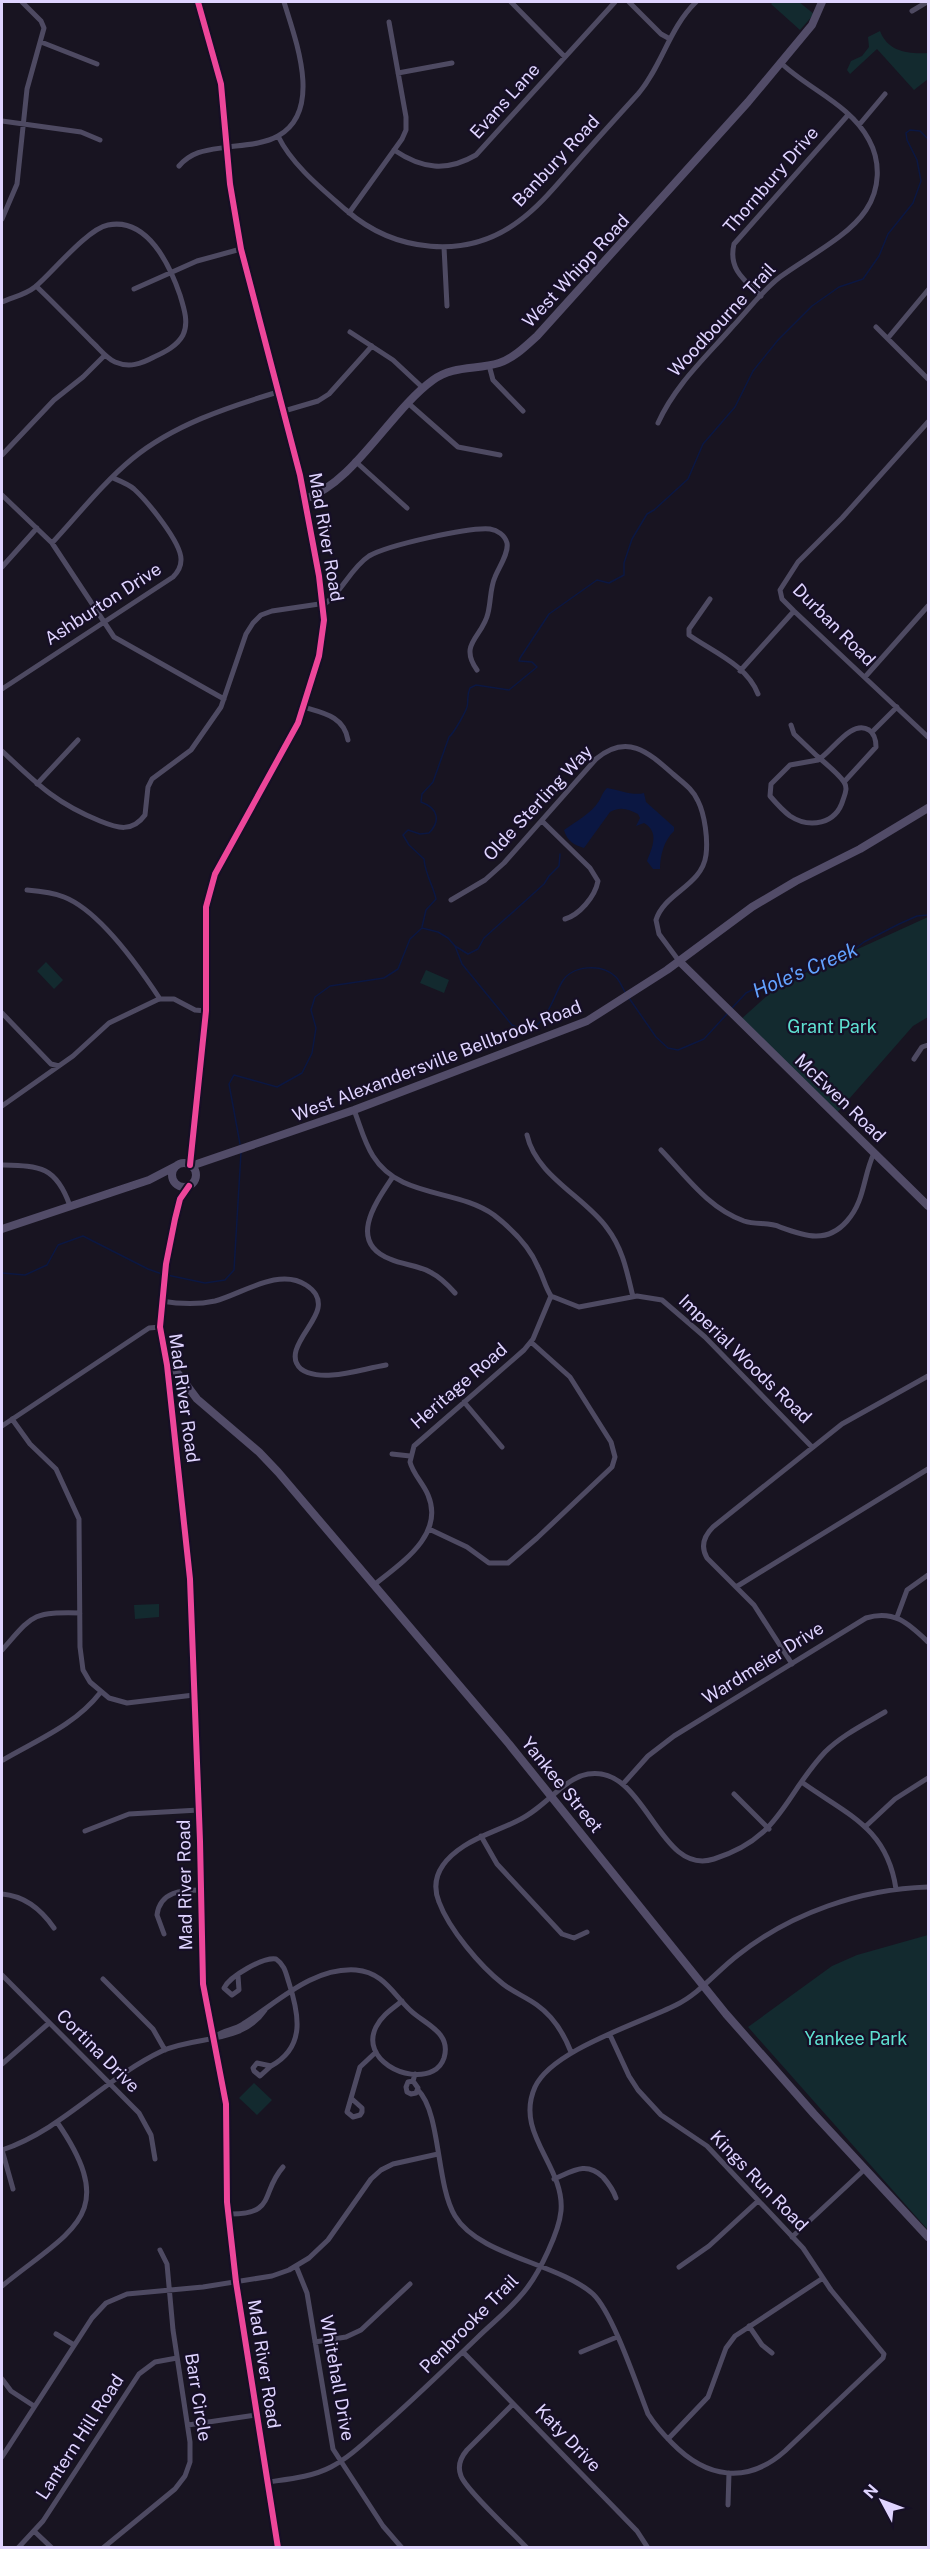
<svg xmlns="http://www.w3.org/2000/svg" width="930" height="2549" font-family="'Public Sans',sans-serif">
  <rect width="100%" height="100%" fill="#181421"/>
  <path fill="#132a2f" d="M773,2H799L814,14L800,30L771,4Z
    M880,31C888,52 908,54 928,53V79L914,90L877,49L850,74L847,70L851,61L862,56L869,47L868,37Z
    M928,917V1017L913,1026L835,1115L739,1021L779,985Z
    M46,962L63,980L54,989L37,971Z
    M426,970L449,980L444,993L420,983Z
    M159,1604V1617L135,1619L134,1605Z
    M928,1935V2230L748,2027L832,1966L857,1955Z
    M254,2083L272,2100L257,2115L239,2098Z"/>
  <path fill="#0b1742" d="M607,788C619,790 633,796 644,793L646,802L674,827V831C664,840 660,856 660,869H653L647,861C652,848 660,832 644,823L636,826L640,818L638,814C628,809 621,806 610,812L584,848C574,845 567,841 564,830C575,822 592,813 599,801C602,796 602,793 607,788Z"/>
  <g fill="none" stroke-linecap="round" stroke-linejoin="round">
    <path stroke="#0b1742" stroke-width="1.5" d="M422,927L426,910L436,899C433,885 425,874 424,859L409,845L403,835L408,830L420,834L429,833C441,821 438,808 421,802L422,794L433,782L449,737C454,733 465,713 467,707C469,700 466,697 470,688L476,685L509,690L537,667L532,662L519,661L520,658L549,614L597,580L609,583L624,575V563L632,539L647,514L654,510L688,479L703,444L735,407L753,371L778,340L812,306L839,287L863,279L879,256L888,234L913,203L921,181L917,160L907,140L906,133L910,130L920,131L928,139
      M455,946L468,954L478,949L484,938L544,884L549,876L559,866L560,854
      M629,998L656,1037L668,1048L678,1050L704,1039L727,1014
      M732,1008L746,993L772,980L781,982L814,967L843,958L864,942L899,924L917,916L928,915
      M240,1144L229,1084L234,1075L277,1087L302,1073L312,1053L316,1028L311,1010L315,997L330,986L384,978L398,969L410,939L422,928L438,932L448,938L455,946L462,964L512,1025C543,1041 551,1001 562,982C572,965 602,963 616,977C620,981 623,989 626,994
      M2,1273L25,1275L47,1265L58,1245L83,1236L148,1269L162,1274
      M167,1275L205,1283L225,1280L234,1270L241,1152"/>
    <path stroke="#4e4a62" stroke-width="5" d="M511,2L565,57
      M629,2L661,34L670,39
      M912,11L927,2
      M41,42L97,64
      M398,73L452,63
      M2,121L81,132L100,140
      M859,125L885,94
      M278,136C292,165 322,189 346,210C394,252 466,261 519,221C541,205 558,183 576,163C596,140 617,117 638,94C662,66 669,28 696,2
      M394,150C422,169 447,172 476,155L615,2
      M179,166C193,150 209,150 228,147C244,145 264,144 278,136C323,111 296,41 284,2
      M349,213L402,139L406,130V117L389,22
      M2,219L17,184L27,89L44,28L41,21L22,2
      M444,247L447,306
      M134,289L197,261L241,249
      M761,296C744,280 728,269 734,244L848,115
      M2,302C13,297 25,295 35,287C52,273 87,229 108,225C148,217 170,266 180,295C184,308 189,323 183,335C177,346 165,352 154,357C141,364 129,368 115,362C106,358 99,348 91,341C73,323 55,304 36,286
      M876,327L928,379
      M350,332L393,360L423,388
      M888,338L928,290
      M489,365L493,380L523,411
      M408,403L458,447L500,455
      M284,411L318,401L329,394L372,346
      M928,422L842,518L798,562L780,590L782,599L794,611L928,737
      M658,423C675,385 706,357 733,326C748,310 763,290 780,277C807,257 848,237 866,210C880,189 881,162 869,140C851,105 808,89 781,63
      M2,455L54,400L83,377L105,355
      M355,461L407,508
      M2,495L52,543L114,637L224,699
      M52,543C78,515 103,483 132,459C173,425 228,407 278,392
      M2,567L37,528
      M710,599L689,629V635C713,652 747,665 758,694
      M740,671L794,611
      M865,677L928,606
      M2,689L173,577C178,572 181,567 181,560C182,543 147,501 134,489C128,484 120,481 113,478
      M303,707C323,713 344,716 348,740
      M791,725L794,734L817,756C825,763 838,773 844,782C848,788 845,794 843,800C836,824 810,829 790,816C782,810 776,803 770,796L771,784L790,765L818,760C832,752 851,719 869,730C875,734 876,740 876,747L844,782
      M872,732L897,707
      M2,751C36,783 55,803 100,821C117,828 132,833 145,815L148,787L152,779L191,750L221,707L246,634L253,623L261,615L272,611L326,603C343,590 351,568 369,556C388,545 469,527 490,529C497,530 505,535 507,543C509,553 499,567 495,577C490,588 491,601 488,613C483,637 458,643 477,670
      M37,784L78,740
      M542,821L590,868L598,881C595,897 579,915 565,919
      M27,890C40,891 52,892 64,897C100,911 139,967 160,999
      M451,900L485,880L504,863L596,759C627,733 648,752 673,774C682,782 693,789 698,801C705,815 708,840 706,855C702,886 664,893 656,920L659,934L679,961
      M2,1013L51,1064L59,1066
      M914,1059L922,1047L928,1045
      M2,1106L73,1056L109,1023L159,999H174L195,1010L206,1011
      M354,1110C360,1125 364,1142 373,1156C400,1199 456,1188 494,1215C512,1229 529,1245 538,1267C543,1276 545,1287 551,1296L579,1307L637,1296L662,1300L705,1337L812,1447
      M527,1135C536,1176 585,1197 607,1228C623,1249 627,1272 633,1297
      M661,1150C686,1176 708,1208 744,1221C756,1225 769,1222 780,1227C805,1236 827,1244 847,1221C865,1201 863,1176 874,1153
      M2,1165C40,1166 56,1166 70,1206
      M392,1178C376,1202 347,1242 390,1259C403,1265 418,1265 430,1272C440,1277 448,1285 455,1293
      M161,1301C179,1304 197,1305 215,1301C242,1294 279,1267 306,1285C314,1290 320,1298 318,1308C315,1326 282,1352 301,1369C309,1375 323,1376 332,1375C350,1374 368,1368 386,1365
      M464,1402L502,1447
      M12,1419L30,1444L56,1469L79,1519L80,1647L83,1670L90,1682L109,1698L127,1703L194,1695
      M2,1426L149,1328L160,1327
      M392,1454L410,1456
      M429,1529L467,1547L489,1563H508L537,1538L612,1467L615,1457L611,1442L570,1377L531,1342
      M374,1585C401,1563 445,1535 428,1495C423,1483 413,1474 410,1462L414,1446L524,1350L533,1339L551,1296
      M736,1587L928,1469
      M897,1617L907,1590L928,1575
      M2,1650C33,1615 31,1612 80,1613
      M792,1664L754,1605L707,1558C700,1546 704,1536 713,1527L842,1424L928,1376
      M3,1760C37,1740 75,1725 100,1693
      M803,1783C848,1815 887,1828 896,1889
      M623,1784L648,1756L674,1736L866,1618C894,1609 909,1624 928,1642
      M734,1794L769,1829
      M865,1827L895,1799L928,1778
      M85,1831L129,1814L199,1810
      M481,1836L497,1864L562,1934L574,1938L587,1932
      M2,1894C25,1896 41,1909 54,1928
      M164,1934L157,1915C160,1891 182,1890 202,1890
      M2,1975L139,2113L151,2135L155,2159
      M238,1976L239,1990L232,1995L224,1988C230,1976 263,1957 276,1959C285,1965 286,1974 289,1983C299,2014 306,2047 271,2066L257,2063L253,2068L254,2071L260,2076L271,2066
      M103,1979L153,2029L165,2050
      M214,2037C223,2030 234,2030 243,2024C277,2003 312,1967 356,1970C383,1972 393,1994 410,2010C424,2024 452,2032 444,2058C442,2064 439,2068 433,2071C407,2084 360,2059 376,2027C382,2015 392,2009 402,2001
      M571,2052C564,2034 554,2017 537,2005C526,1997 513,1992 503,1984C480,1966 449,1929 439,1902C429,1877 444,1859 464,1846C481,1835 499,1830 517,1821C533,1814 547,1800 560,1789C569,1782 577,1776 588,1774C646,1764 658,1877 714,1859C781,1838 783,1797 825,1752C842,1735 865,1724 885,1712
      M2,2064L49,2023
      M413,2081L418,2088L416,2093L411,2094L407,2092L406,2087L408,2082L413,2081L415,2074
      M418,2090C441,2113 436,2185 455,2216C479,2256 558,2263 593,2294C613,2313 637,2386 648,2414C655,2425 663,2434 672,2443C706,2478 747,2485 785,2451L883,2358L884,2354L831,2290L803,2248L707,2146L661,2115L638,2090L629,2076L610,2035
      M352,2099L362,2108V2112L360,2115L353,2117L347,2112L360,2067L376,2052
      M2,2150C62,2130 105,2078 162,2051C197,2035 241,2045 265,2010
      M2,2150L13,2189
      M554,2179C573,2171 586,2161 603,2177C609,2184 613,2189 616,2198
      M228,2214C277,2215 260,2193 283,2167
      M792,2237L865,2169
      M296,2266L307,2293L333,2449L383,2526L402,2548
      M679,2267L709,2246L758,2201
      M2,2286C72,2229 121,2215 57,2122
      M749,2326L762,2345L772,2353
      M56,2334L74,2345
      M315,2342L346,2337L361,2330L410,2284
      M463,2352L637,2531L648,2548
      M581,2352L617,2337
      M2,2379L11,2391L34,2406
      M513,2404L467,2450C461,2457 457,2466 461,2476C466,2490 514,2534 527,2548
      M188,2425L256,2415
      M668,2439L708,2397L726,2348L735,2336L823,2278
      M2,2457L92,2318L106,2303L127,2294L203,2287L272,2276L289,2270L309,2258L328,2240L371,2179L381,2170L393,2164L438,2154
      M268,2482C289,2479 312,2477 331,2467C350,2457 366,2441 382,2427C415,2398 446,2368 477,2338C493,2322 513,2307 527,2288C540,2271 559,2232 561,2211C565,2166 514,2134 535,2087C552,2050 638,2024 676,2005C699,1994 717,1971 738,1955C791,1913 861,1889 928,1887
      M728,2505L729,2473
      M34,2531L52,2548
      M18,2548L43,2521L139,2374L155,2362L177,2358
      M103,2548L175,2489L185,2476L190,2462V2442L173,2330L167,2264L160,2250"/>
    <path stroke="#524c68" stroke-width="8" d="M305,499C355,482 390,411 433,380C453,365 477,370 499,363C514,358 526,346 537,336L748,102L812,25L822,2
      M679,961L928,1206
      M172 1175a12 12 0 1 1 24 0a12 12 0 1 1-24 0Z
      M190,1165L206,1011V907L215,874L298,723L319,656L324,620L319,576L300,475L241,249L230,184L221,84L198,2
      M191,1166L354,1110L587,1021L667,970L752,907L796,881L860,849L928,808
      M189,1186L180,1199L175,1219L166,1264L160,1327L167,1365L190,1579L200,1841L203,1984L226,2104L227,2202L236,2282L278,2548
      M2,1229L149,1180L176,1166
      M167,1359L197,1399L259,1452L278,1472L509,1744L726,2014L814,2114L928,2237"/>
    <defs>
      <path id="cycleway" d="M190,1165L206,1011V907L215,874L298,723L319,656L324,620L319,576L300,475L241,249L230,184L221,84L198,2
        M189,1186L180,1199L175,1219L166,1264L160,1327L167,1365L190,1579L200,1841L203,1984L226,2104L227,2202L236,2282L278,2548"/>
    </defs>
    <use href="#cycleway" stroke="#160f26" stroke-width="10"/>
    <use href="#cycleway" stroke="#ed469a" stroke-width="6"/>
  </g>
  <g text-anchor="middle" stroke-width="4.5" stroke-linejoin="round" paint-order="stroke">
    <g font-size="18" fill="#dfd4ff" stroke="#160f26">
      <text transform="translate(505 101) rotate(-48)" y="6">Evans Lane</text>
      <text transform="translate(556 161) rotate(-47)" y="6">Banbury Road</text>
      <text transform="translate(771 180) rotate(-49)" y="6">Thornbury Drive</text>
      <text transform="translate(576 271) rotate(-47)" y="6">West Whipp Road</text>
      <text transform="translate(722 320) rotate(-47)" y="6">Woodbourne Trail</text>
      <text transform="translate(326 537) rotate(80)" y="6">Mad River Road</text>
      <text transform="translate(103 604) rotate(-33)" y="6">Ashburton Drive</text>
      <text transform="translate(834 625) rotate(45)" y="6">Durban Road</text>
      <text transform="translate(538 803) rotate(-47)" y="6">Olde Sterling Way</text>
      <text transform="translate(437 1061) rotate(-21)" y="6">West Alexandersville Bellbrook Road</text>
      <text transform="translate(840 1098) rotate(44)" y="6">McEwen Road</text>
      <text transform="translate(745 1359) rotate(44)" y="6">Imperial Woods Road</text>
      <text transform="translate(459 1386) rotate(-41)" y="6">Heritage Road</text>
      <text transform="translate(184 1398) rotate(82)" y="6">Mad River Road</text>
      <text transform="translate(763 1663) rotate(-32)" y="6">Wardmeier Drive</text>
      <text transform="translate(562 1785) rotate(51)" y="6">Yankee Street</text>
      <text transform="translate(185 1885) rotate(-91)" y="6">Mad River Road</text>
      <text transform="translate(98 2051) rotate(45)" y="6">Cortina Drive</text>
      <text transform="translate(759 2181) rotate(46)" y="6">Kings Run Road</text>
      <text transform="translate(469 2324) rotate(-45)" y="6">Penbrooke Trail</text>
      <text transform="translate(264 2364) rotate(81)" y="6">Mad River Road</text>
      <text transform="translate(337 2378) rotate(80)" y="6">Whitehall Drive</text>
      <text transform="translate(198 2397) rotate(81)" y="6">Barr Circle</text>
      <text transform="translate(80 2437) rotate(-57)" y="6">Lantern Hill Road</text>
      <text transform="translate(568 2438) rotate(46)" y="6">Katy Drive</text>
    </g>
    <g font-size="18" fill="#5fe1d2" stroke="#160f26">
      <text x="832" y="1033">Grant Park</text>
      <text x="856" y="2045">Yankee Park</text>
    </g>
    <g font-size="20" font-style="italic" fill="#62a2ff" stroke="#160f26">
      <text transform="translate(805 970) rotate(-23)" y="7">Hole's Creek</text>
    </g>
  </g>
  <rect width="930" height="2549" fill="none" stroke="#dfd4ff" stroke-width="6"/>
  <g transform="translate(882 2501) rotate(311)" stroke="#160f26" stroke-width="4.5" paint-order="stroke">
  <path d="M0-4.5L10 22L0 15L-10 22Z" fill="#dfd4ff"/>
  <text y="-9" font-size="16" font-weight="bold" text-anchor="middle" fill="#dfd4ff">N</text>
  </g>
</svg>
